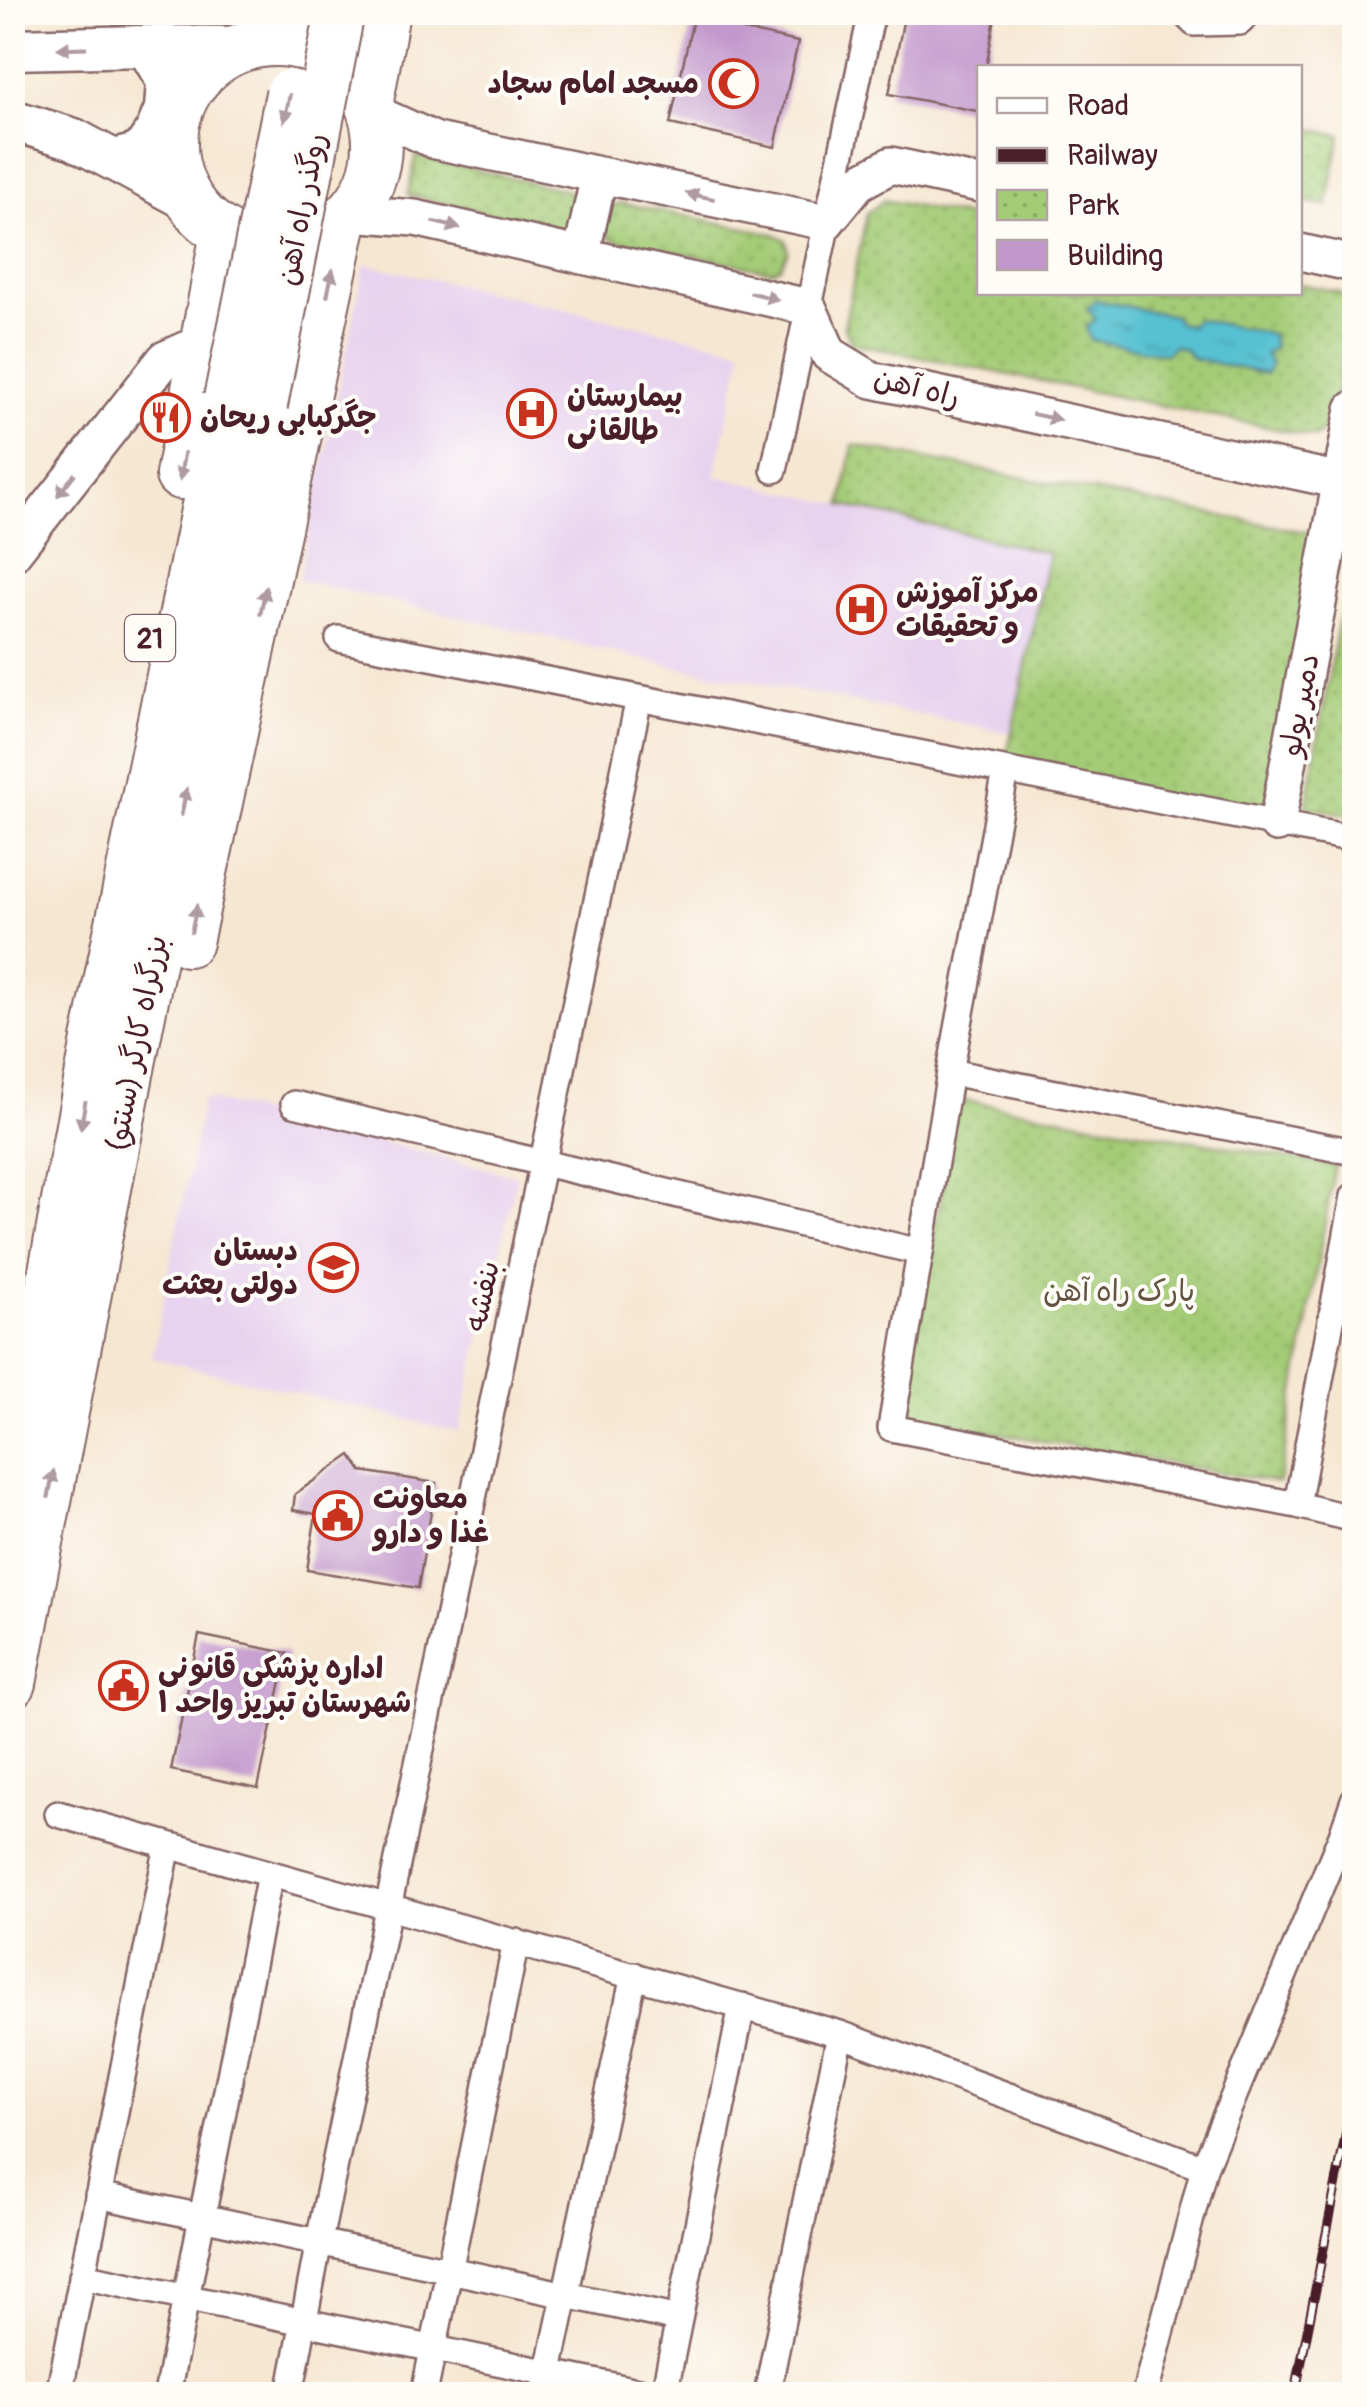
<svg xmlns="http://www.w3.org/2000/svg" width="1367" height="2407" font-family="Pangolin,'Playpen Sans Arabic',sans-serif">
  <defs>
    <pattern id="park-dots" width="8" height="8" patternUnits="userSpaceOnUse" patternTransform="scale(2.5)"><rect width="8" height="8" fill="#a4cc77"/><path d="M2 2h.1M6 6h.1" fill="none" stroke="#8faf67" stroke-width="1.8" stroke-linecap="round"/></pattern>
    <pattern id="water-ripples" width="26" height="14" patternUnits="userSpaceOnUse" patternTransform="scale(2.5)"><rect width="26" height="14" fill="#57c1d2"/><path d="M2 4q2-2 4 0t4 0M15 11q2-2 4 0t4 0" fill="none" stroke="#4da5b4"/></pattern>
  </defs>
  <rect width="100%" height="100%" fill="#fdfcf7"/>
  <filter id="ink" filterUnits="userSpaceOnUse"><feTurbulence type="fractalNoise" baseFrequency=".01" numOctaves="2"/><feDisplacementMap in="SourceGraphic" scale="20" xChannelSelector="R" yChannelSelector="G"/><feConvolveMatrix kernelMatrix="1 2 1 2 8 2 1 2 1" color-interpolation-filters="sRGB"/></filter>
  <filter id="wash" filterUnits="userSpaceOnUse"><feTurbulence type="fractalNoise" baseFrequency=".0048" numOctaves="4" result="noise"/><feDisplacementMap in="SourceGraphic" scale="40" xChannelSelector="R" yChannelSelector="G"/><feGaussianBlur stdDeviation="2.25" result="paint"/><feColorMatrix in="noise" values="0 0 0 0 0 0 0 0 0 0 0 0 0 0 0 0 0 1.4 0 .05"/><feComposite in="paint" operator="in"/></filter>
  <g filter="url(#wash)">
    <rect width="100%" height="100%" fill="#f6e7d2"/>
    <path fill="#e7d2ef" d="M365,264L743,349L715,476L1049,553L1011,733L672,666L299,580Z
      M203,1098L517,1176L459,1432L152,1358Z"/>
    <path fill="url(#park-dots)" stroke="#777651" stroke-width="2.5" d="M1300,127L1341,135L1327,206L1300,200Z
      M416,156L569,191C579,208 577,219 561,230L408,195Z
      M884,200L979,219V292H1300V284L1339,292L1352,306L1331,424L1315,437L852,343L844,327L867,213Z
      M621,203L774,234L786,240L788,251L780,267L771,271L614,240L606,234L602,225L609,209Z
      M853,445L1321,535L1271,816L1005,765L1049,553L842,505Z
      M1339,618L1354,621V816L1306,807Z
      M958,1099L1335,1166L1279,1483L902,1416Z"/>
    <path fill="url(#water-ripples)" stroke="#50707e" stroke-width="2.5" d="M1095,300L1174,316L1179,323L1189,325L1196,319L1272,334L1274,348L1265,354L1271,364L1266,374L1191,358L1185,349L1173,346L1166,354L1090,340L1086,327L1096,319L1087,309Z"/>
    <g id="blocks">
      <path fill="#c297cc" d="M905,12H996L986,68H980V99L977,111L889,94Z
        M693,19L798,42L775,147L670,124Z
        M351,1455L362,1471L436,1483L418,1588L307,1570L316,1514L293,1510L295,1494Z
        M199,1635L287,1653L258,1788L171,1770Z"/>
    </g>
  </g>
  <g filter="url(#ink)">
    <use href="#blocks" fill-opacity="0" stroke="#866565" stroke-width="2.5"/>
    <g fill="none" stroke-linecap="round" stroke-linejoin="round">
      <defs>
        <path id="street" d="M1183,12L1194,23L1240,22L1250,12
          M774,470L872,12
          M339,639L1354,839
          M1006,771L950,1072L891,1428L1297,1505L1354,1519
          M950,1072L1354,1152
          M294,1104L920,1252
          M1297,1505L1354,1196
          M58,1814L840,2034L767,2394
          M840,2034L1204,2168
          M98,2195L679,2319
          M82,2276L652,2394
          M59,2394L168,1845
          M167,2394L270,1874
          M290,2394L319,2241L639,698
          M424,2394L516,1942
          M544,2394L634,1975
          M664,2394L742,2006
          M1145,2394L1204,2168L1342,1835L1354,1800"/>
        <path id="secondary" d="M372,112L436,141L826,222L858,183L891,165L979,184
          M350,213L415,218L808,307L829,354L872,380L1341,481
          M1300,252L1354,264
          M581,256L599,176
          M12,554L165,359L204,342
          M1277,824L1354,409"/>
        <path id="primary" d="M12,49L146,46L239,47
          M12,120L74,139L190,201
          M114,160L141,153L156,131L165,109L167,81L146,46"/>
        <path id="highway" d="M173 144a102 102 0 1 1 204 0a102 102 0 1 1-204 0Z
          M369,101L385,12
          M180,475L225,233
          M188,942L343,221
          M12,1492L95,1045L228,399
          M12,1683L130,1069L263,405"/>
      </defs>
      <use href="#street" stroke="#866565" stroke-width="30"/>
      <use href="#secondary" stroke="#866565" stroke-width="40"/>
      <use href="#primary" stroke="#866565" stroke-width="45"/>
      <use href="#highway" stroke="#866565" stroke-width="52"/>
      <use href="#street" stroke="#fff" stroke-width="25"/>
      <use href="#secondary" stroke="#fff" stroke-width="35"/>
      <use href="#primary" stroke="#fff" stroke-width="40"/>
      <use href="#highway" stroke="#fff" stroke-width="48"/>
      <defs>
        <path id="rail" d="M1295,2394L1354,2093"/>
      </defs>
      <use href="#rail" stroke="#4a1f2b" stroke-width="10"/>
      <use href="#rail" stroke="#fdfcf7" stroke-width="6" stroke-dasharray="19" stroke-linecap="butt"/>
      <defs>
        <path id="highway-bridge" d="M228,399L290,94
          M263,405L340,12"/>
      </defs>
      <use href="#highway-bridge" stroke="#866565" stroke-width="52" stroke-linecap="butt"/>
      <use href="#highway-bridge" stroke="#fff" stroke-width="48"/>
    </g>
    <defs><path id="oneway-solid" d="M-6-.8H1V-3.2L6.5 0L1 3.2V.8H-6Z" transform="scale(2.5)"/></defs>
    <g fill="#ae9aa0">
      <use href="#oneway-solid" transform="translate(72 48) rotate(178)"/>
      <use href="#oneway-solid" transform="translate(287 108) rotate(102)"/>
      <use href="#oneway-solid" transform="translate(700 196) rotate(-168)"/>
      <use href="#oneway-solid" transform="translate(446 225) rotate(13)"/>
      <use href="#oneway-solid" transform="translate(330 283) rotate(-78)"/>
      <use href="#oneway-solid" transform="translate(764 296) rotate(14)"/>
      <use href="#oneway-solid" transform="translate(1046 417) rotate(12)"/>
      <use href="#oneway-solid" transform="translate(182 466) rotate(100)"/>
      <use href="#oneway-solid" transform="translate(66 485) rotate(128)"/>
      <use href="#oneway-solid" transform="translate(263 601) rotate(-78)"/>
      <use href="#oneway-solid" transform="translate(184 802) rotate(-79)"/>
      <use href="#oneway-solid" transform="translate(194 919) rotate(-78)"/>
      <use href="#oneway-solid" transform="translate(83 1115) rotate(100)"/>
      <use href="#oneway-solid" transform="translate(51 1484) rotate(-79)"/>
    </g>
  </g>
  <defs>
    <symbol id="mosque-ring" viewBox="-11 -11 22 22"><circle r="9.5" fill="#fdfcf7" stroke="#c8321e" stroke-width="1.5"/><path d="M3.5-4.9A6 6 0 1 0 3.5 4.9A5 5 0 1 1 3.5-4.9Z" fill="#c8321e"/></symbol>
    <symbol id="hospital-ring" viewBox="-11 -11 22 22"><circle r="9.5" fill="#fdfcf7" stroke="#c8321e" stroke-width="1.5"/><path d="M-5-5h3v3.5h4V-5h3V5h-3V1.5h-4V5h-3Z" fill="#c8321e"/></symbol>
    <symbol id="restaurant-ring" viewBox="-11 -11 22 22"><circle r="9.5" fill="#fdfcf7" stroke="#c8321e" stroke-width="1.5"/><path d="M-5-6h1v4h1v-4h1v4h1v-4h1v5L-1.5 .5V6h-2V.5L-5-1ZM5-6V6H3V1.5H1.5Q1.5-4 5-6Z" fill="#c8321e"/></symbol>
    <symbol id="school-ring" viewBox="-11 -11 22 22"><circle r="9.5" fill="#fdfcf7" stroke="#c8321e" stroke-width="1.5"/><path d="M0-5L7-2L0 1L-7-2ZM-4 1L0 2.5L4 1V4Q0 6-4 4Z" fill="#c8321e"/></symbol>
    <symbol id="civic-ring" viewBox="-11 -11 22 22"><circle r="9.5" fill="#fdfcf7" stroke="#c8321e" stroke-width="1.5"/><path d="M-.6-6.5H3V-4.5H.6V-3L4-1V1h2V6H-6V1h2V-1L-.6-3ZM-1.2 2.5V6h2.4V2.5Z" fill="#c8321e"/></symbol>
  </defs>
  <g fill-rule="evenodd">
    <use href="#mosque-ring" x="706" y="56" width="55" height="55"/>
    <use href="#hospital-ring" x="504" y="386" width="55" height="55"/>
    <use href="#restaurant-ring" x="138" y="390" width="55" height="55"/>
    <use href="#hospital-ring" x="834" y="582" width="55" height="55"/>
    <use href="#school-ring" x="306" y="1240" width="55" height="55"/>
    <use href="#civic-ring" x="310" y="1488" width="55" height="55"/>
    <use href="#civic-ring" x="96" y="1658" width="55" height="55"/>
  </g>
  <g text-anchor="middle" stroke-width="8" stroke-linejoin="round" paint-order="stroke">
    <rect fill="#fdfcf7" stroke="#806168" stroke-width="2.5" x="125" y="615" width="50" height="46" rx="8"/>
    <g font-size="28" font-weight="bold" fill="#4a1f2b">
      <text x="150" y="648">21</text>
    </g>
    <g font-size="30" font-weight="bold" fill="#4a1f2b" stroke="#fdfcf7" text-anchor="start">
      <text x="699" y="93" text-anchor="end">مسجد امام سجاد</text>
      <text x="567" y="406">بیمارستان<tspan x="567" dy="34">طالقانی</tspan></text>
      <text x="200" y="427">جگرکبابی ریحان</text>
      <text x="896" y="602">مرکز آموزش<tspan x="896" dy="34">و تحقیقات</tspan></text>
      <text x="298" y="1260" text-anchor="end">دبستان<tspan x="298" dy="34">دولتی بعثت</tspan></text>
      <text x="373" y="1508">معاونت<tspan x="373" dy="34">غذا و دارو</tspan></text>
      <text x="158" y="1678">اداره پزشکی قانونی<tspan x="158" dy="34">شهرستان تبریز واحد ۱</tspan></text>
    </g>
    <g font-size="30" fill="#4a1f2b" stroke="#fdfcf7">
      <text transform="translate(301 209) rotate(-79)" y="10">روگذر راه آهن</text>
      <text transform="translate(917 387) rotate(14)" y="10">راه آهن</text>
      <text transform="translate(1299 705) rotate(-79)" y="10">دمیر یولو</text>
      <text transform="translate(136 1043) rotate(-79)" y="10">بزرگراه کارگر (سنتو)</text>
      <text transform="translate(482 1296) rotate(-78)" y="10">بنفشه</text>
    </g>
    <g font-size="30" fill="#655342" stroke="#fdfcf7">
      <text x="1119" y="1301">پارک راه آهن</text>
    </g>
  </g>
  <rect width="1367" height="2407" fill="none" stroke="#fdfcf7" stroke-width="50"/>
  <rect x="977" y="65" width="325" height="230" fill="#fdfcf7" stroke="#b5a4a5" stroke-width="2.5"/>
  <rect x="997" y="98" width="50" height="15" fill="#ffffff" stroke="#b5a4a5" stroke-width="2.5"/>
  <text x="1067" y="115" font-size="30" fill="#4a1f2b">Road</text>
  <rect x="997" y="148" width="50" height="15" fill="#4a1f2b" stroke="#b5a4a5" stroke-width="2.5"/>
  <text x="1067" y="165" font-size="30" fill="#4a1f2b">Railway</text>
  <rect x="997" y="190" width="50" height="30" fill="url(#park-dots)" stroke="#b5a4a5" stroke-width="2.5"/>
  <text x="1067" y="215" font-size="30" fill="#4a1f2b">Park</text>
  <rect x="997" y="240" width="50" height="30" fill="#c297cc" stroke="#b5a4a5" stroke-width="2.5"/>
  <text x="1067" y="265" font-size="30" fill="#4a1f2b">Building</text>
</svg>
